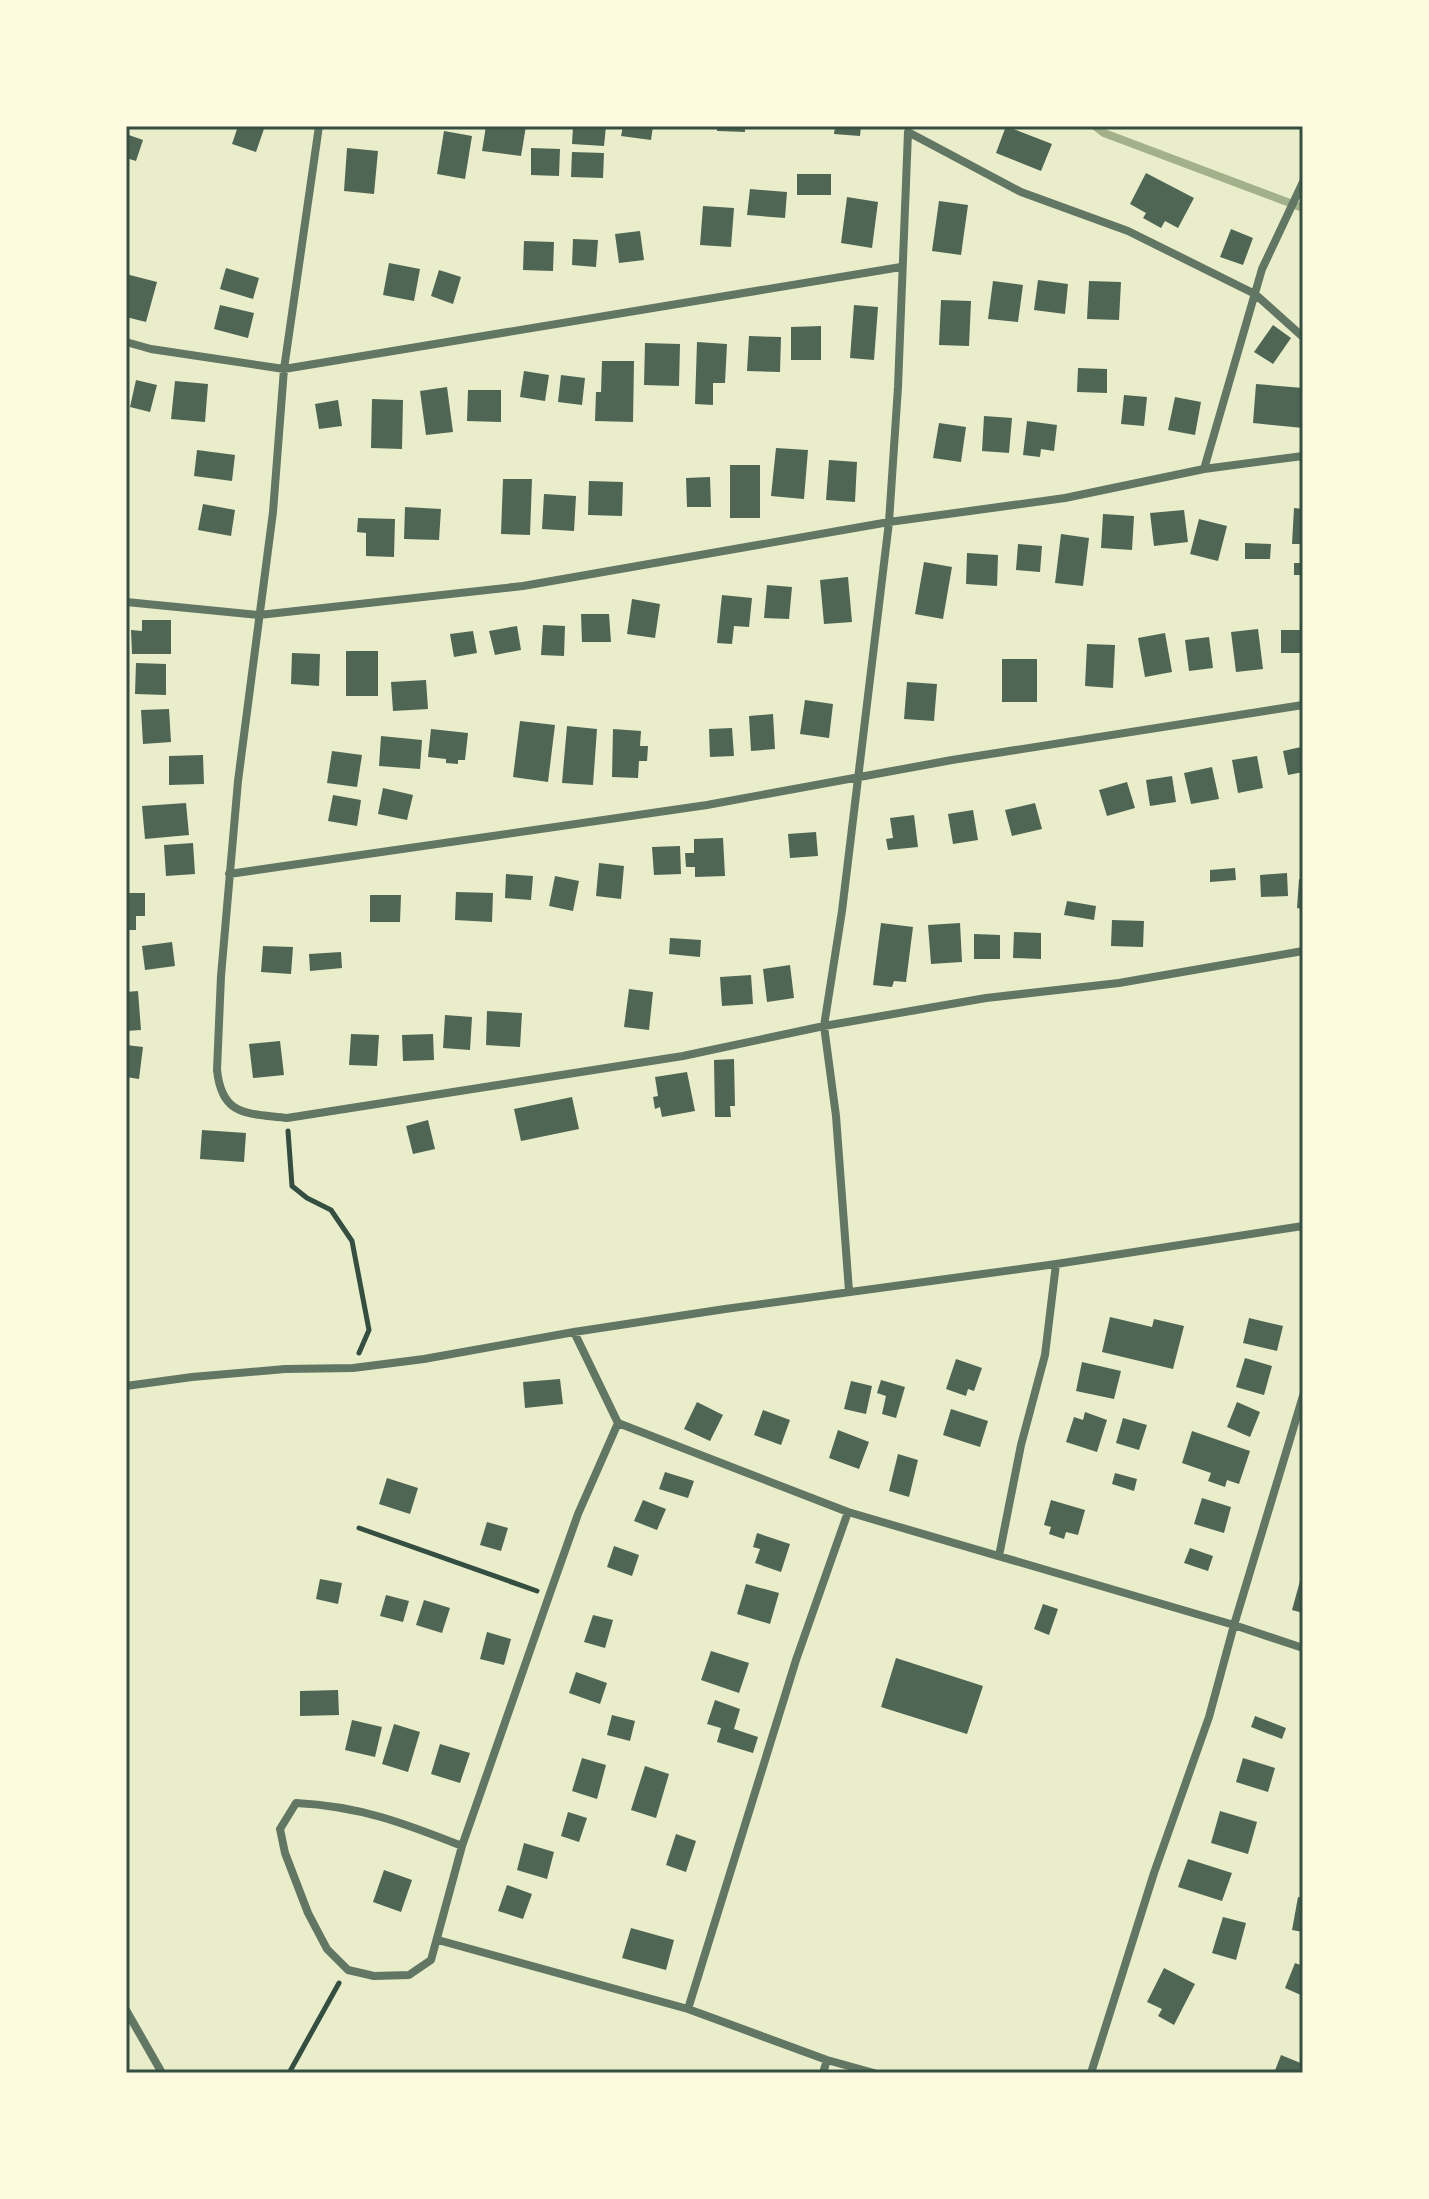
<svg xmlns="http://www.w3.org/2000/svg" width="1429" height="2199" font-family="'Sofia Sans Condensed',sans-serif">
  <rect width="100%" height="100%" fill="#e9edc9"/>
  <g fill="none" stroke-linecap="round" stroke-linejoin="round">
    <path stroke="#a3b18a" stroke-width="8" d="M1095,126L1104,133L1303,208"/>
  </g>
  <path fill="#4f6655" d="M238,126H265L256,152L232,144Z
    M486,126L511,128V126H526L521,156L482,151Z
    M573,126H606L604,146L572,144Z
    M623,126H653L651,140L621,136Z
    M717,126H745V132L717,131Z
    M835,126H861L860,136L834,134Z
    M1006,126L1052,144L1041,171L996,153Z
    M444,131L472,136L465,179L437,174Z
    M126,134L143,140L136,161L126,158Z
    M347,148L378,151L374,194L344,191Z
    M531,148L560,149L559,176L531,175Z
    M572,152L604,153L603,178L571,177Z
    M1146,173L1194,198L1178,228L1165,221L1161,228L1143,218L1146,213L1130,204Z
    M797,174H831V195H797Z
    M750,189L787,192L785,218L747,215Z
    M847,197L878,202L872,248L841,243Z
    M939,201L968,205L961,255L932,251Z
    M703,206L734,208L731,247L700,245Z
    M1231,229L1253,238L1243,265L1220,257Z
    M640,231L644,260L619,263L615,234Z
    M573,239L598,240L596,267L572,265Z
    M524,241L554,242L553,271L523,270Z
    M389,263L420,269L414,301L383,295Z
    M226,268L259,278L253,299L220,289Z
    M439,270L461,277L453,304L431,296Z
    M126,274L157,282L146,322L126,317Z
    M1038,280L1068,284L1065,314L1034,310Z
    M993,281L1023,285L1018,322L988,319Z
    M1089,281L1121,282L1119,320L1087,319Z
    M941,300L971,301L969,346L939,345Z
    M220,305L254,313L248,338L214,329Z
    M854,305L878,307L874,360L850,358Z
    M1273,325L1291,338L1273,364L1254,352Z
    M821,326V360H791V327Z
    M749,336L781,337L780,372L747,371Z
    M697,342L727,344L725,383H713V405L695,404Z
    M645,343L680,344L679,386L644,385Z
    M602,361H634L633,422L595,421L596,392H601Z
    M1078,368L1107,369V393L1077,392Z
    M524,371L549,375L545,401L520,397Z
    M561,375L585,378L582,405L558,402Z
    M136,380L157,385L150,412L130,407Z
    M175,381L208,384L205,422L171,419Z
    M1256,384L1303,388V428L1253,423Z
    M447,387L453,432L426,435L420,391Z
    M468,390H501V422L467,421Z
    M1124,395L1147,397L1144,426L1121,424Z
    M1175,397L1201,402L1195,435L1168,430Z
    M372,399L403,400L402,449L371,448Z
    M338,400L342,426L319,429L315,404Z
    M984,416L1012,418L1009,453L982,451Z
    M1027,421L1057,425L1054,451L1041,449L1040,457L1023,455Z
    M939,423L966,427L961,462L933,458Z
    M776,448L808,450L804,499L771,496Z
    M197,450L235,455L232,481L194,476Z
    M829,460L857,462L855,502L826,500Z
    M730,465H760V518H730Z
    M710,477L711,507H687L686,478Z
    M503,479H532L530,535L501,534Z
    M589,481L623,482L622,516L588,515Z
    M544,494L576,496L574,531L542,529Z
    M203,504L235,510L231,536L198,530Z
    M405,507L441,509L439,540L404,539Z
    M1294,508L1303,509V544H1292Z
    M1184,510L1188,542L1154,546L1150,513Z
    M1103,514L1134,516L1132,550L1101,548Z
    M358,518L395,519L394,557L366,556V533L357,532Z
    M1199,519L1227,526L1218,561L1190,554Z
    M1061,534L1089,538L1083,586L1055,583Z
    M1245,543L1271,544L1270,559H1245Z
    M1018,544L1042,546L1040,572L1016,570Z
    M967,553L998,555L997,586L966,584Z
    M924,562L952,567L943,619L915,614Z
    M1294,563H1303V575H1294Z
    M848,577L852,622L824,624L820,580Z
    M767,585L792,587L789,619L764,618Z
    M722,595L752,598L749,627L734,626L732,644L717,643Z
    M632,599L660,604L655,638L627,634Z
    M581,614H609L611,642H582Z
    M142,620H171V654H132L131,630L142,631Z
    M543,625L565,626L564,656L541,655Z
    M517,626L521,650L495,655L489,631Z
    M1258,629L1263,669L1236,672L1231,632Z
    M1281,630H1303V653H1281Z
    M473,631L477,653L454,657L450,634Z
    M1165,633L1172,672L1145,677L1138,638Z
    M1209,637L1213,668L1189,671L1185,640Z
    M1087,644L1115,645L1113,688L1085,686Z
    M346,651H378V696H346Z
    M292,653L320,654L319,686L291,684Z
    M1002,659H1037V702H1002Z
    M136,663L166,664V695L135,694Z
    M426,680L428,709L393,711L391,682Z
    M907,682L937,684L934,721L904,719Z
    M805,700L833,704L829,738L800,734Z
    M169,709L171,742L143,744L141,710Z
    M773,714L775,749L751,751L749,716Z
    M520,721L555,725L548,782L513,777Z
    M567,726L597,729L593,785L562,783Z
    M732,728L734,756L710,757L709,729Z
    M431,729L468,733L465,760H458V764L446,763V759L428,757Z
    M613,729L641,731L640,746H648L647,761H639L638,778L612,777Z
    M381,736L422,740L420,769L379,766Z
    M1301,747L1303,772L1288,775L1283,751Z
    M332,751L362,755L357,787L327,783Z
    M203,755L204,784L169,785V756Z
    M1257,756L1263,788L1238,793L1232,760Z
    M1212,767L1219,799L1191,804L1184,773Z
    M1172,776L1176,802L1150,806L1146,780Z
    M1127,782L1135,808L1107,816L1099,790Z
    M383,788L413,795L407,820L378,814Z
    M333,795L361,800L357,826L328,821Z
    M186,803L189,835L145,839L142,806Z
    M1035,803L1042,829L1012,836L1005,810Z
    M973,810L978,840L953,844L948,814Z
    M914,815L918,847L888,850L886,839L893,838L890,818Z
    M816,832L818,856L790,858L788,834Z
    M723,838L725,876L695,877V867H686L685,853H694V839Z
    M193,843L195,874L166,876L164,845Z
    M680,846L681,874L654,875L652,847Z
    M599,863L624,866L621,899L596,896Z
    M1235,868L1236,880L1210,882V870Z
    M1287,873L1288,896L1261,897L1260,875Z
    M506,874L533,876L531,900L505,898Z
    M555,876L579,881L573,911L549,906Z
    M1299,879H1303V909L1297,908Z
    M456,892L493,893L492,922L455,920Z
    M126,893H145V916H136V930H126Z
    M370,895H401L400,922H370Z
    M1067,901L1096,906L1094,920L1064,915Z
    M1112,920L1144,921L1143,947L1111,946Z
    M881,923L913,927L906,982L894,981L892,987L873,985Z
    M960,923L962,962L931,964L928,925Z
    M1014,932L1041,933V959L1013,958Z
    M974,934L1000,935V959H974Z
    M670,938L701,940L700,957L669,954Z
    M172,942L175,966L145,970L142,946Z
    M263,946L293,947L291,974L261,972Z
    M341,952L342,968L310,971L309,954Z
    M790,965L794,998L767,1002L763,969Z
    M751,975L753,1004L722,1006L720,977Z
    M629,989L653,992L649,1030L624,1027Z
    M138,991L141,1030L126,1031V992Z
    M487,1011L522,1013L520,1047L486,1045Z
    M445,1015L472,1017L470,1050L443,1048Z
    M351,1034L379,1035L377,1066L349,1065Z
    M433,1034L434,1060L403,1061L402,1035Z
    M280,1041L284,1075L253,1078L249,1044Z
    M126,1045L143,1047L139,1079L126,1077Z
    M734,1059L735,1106H730L731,1117H715L714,1060Z
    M687,1072L695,1111L662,1117L660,1107L655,1109L653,1097L658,1096L655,1077Z
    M572,1097L579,1129L521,1141L514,1109Z
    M428,1120L435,1149L413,1154L406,1126Z
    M202,1130L246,1133L244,1162L200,1159Z
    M1110,1317L1152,1327L1154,1319L1184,1326L1173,1369L1102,1352Z
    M1249,1318L1283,1326L1277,1351L1243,1343Z
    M1245,1358L1272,1366L1264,1395L1236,1387Z
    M956,1359L982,1368L974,1391L968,1389L966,1396L946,1389Z
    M1082,1362L1121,1371L1114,1399L1076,1391Z
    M560,1379L563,1404L525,1408L523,1382Z
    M881,1380L905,1387L896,1418L882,1414L886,1396L877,1393Z
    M851,1381L872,1386L866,1414L844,1409Z
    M697,1402L723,1415L710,1441L684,1429Z
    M1237,1402L1260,1412L1250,1437L1227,1427Z
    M951,1409L988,1421L980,1447L943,1435Z
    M763,1410L790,1420L781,1445L754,1435Z
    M1085,1412L1107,1420L1097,1452L1066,1442L1074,1417L1083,1420Z
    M1123,1418L1147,1425L1139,1450L1116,1443Z
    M838,1430L869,1442L859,1469L829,1458Z
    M1192,1431L1250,1451L1239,1484L1227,1480L1225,1487L1208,1481L1211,1473L1182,1463Z
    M898,1454L918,1460L909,1497L889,1491Z
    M665,1472L694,1481L688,1498L659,1489Z
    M1115,1473L1137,1479L1134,1491L1112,1484Z
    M387,1478L418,1488L410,1514L379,1504Z
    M1202,1498L1231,1507L1224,1533L1194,1524Z
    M643,1500L666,1509L657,1530L634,1521Z
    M1051,1500L1085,1510L1078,1535L1066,1532L1064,1539L1049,1534L1051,1527L1044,1525Z
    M487,1522L508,1528L501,1551L480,1545Z
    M757,1533L790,1544L781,1572L755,1563L760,1549L753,1547Z
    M614,1546L639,1555L632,1576L607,1567Z
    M1190,1548L1213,1556L1208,1571L1184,1563Z
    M320,1579L342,1583L338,1604L316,1599Z
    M1300,1581H1303V1613L1292,1610Z
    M746,1584L779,1593L770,1624L737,1614Z
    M386,1595L409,1601L403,1622L380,1616Z
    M424,1600L450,1608L442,1633L416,1625Z
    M1043,1604L1058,1609L1049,1635L1034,1629Z
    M593,1615L613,1620L605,1648L584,1642Z
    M487,1632L511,1639L504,1665L480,1659Z
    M711,1651L749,1663L739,1693L701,1680Z
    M896,1658L983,1686L967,1734L881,1707Z
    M576,1672L607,1683L600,1704L569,1693Z
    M338,1690L339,1715L300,1716V1691Z
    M715,1700L740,1709L734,1729L758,1737L753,1753L717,1742L721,1728L707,1724Z
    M612,1715L635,1721L630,1741L607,1735Z
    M1255,1716L1286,1728L1282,1739L1251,1727Z
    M352,1720L382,1727L375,1757L345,1750Z
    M394,1724L420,1732L408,1772L382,1764Z
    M440,1744L470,1753L460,1783L431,1774Z
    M582,1758L606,1765L597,1799L572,1791Z
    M1243,1758L1275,1768L1268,1792L1236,1782Z
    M645,1766L669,1774L656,1818L631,1810Z
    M1220,1811L1257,1822L1248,1854L1211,1843Z
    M568,1812L587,1818L579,1842L561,1836Z
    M676,1834L696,1841L686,1872L666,1865Z
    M524,1843L554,1852L547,1879L517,1870Z
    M1188,1859L1232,1873L1222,1901L1178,1887Z
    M384,1870L412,1880L401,1912L373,1902Z
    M507,1885L532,1894L523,1919L498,1911Z
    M1298,1897L1303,1898V1932L1292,1930Z
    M1223,1917L1246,1923L1236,1960L1212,1953Z
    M631,1928L674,1940L666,1970L622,1958Z
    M1295,1963L1303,1966V1996L1285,1988Z
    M1164,1968L1195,1984L1174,2025L1158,2016L1162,2009L1147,2002Z
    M1281,2055L1303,2064V2073H1274Z"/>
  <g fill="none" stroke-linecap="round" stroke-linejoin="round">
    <path stroke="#344e41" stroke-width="5" d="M288,1131L292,1186L307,1198L331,1210L352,1241L369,1330L359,1353
      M359,1528L537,1591
      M289,2073L339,1983"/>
    <path stroke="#617663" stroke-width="8" d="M319,126L284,369L273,512L238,781L221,976L217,1070C222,1117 247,1113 287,1118L683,1056L824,1026L986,998L1119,983L1303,951
      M126,342L151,349L284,369L901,267
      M1204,469L1262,269L1303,182
      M126,602L259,615L523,586L889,522L1065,498L1204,469L1303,456
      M229,874L707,805L952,760L1303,705
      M849,1291L836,1116L824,1026L842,911L889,522L898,387L908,132L1021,192L1128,231L1255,294L1303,337
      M574,1332L618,1423L848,1512L1234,1625L1303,1648
      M126,1386L192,1377L285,1369L353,1368L424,1359L574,1332L725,1309L1056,1264L1303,1226
      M999,1556L1021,1445L1045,1355L1056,1264
      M462,1846C404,1823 359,1806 296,1803L280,1829L285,1853L308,1913L327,1949L348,1970L374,1976L409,1975L431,1960L462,1846L549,1596L578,1514L618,1423
      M438,1940L688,2009L827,2060L874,2073
      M688,2009L796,1660L848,1512
      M126,2010L162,2073
      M823,2073L827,2060
      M1091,2073L1154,1873L1209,1717L1234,1625L1303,1396"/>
  </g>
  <rect width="1429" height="2199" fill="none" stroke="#fefae0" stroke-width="256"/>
  <rect x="128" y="128" width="1173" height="1943" fill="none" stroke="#344e41" stroke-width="3"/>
</svg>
